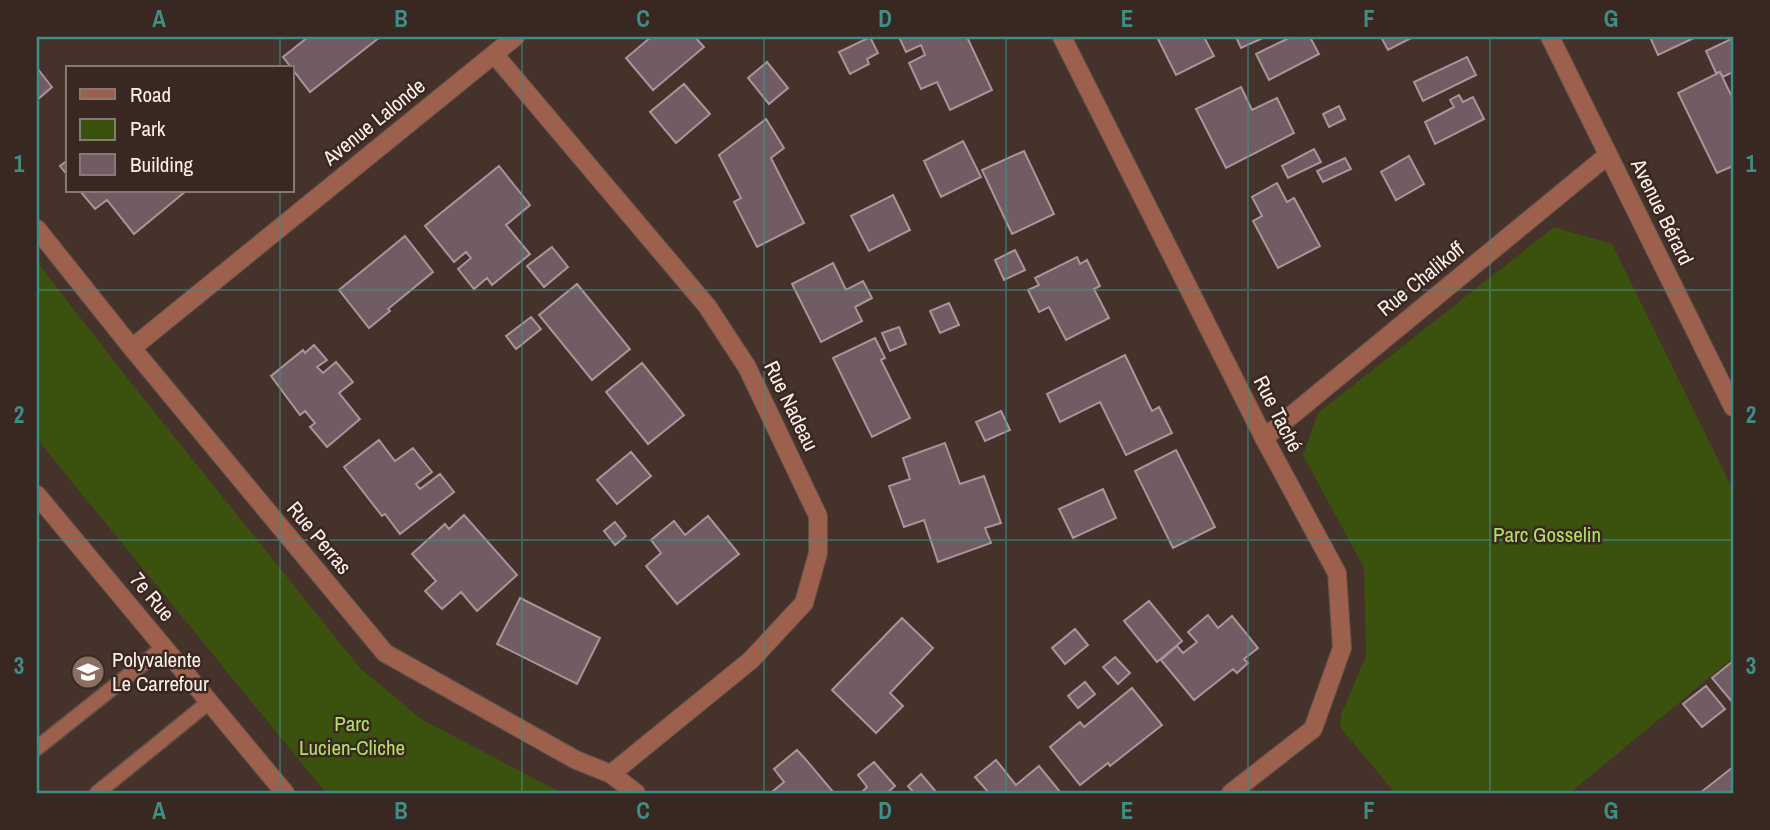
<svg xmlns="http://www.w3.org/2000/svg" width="1770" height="830" font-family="'Archivo Narrow',sans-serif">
  <rect width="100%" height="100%" fill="#44322b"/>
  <path fill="#3b520e" d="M1554,227L1612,244L1733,490V658L1570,793H1395L1340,727L1341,715L1366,656L1364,568L1303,455L1318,413Z
    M37,262L132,384L359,667L421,719L562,793H326L37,439Z"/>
  <path fill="#715c63" stroke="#aa949b" stroke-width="2" d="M308,37H380L310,92L283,57Z
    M651,37H695L704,47L653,90L626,58Z
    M870,37L878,53L867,59L869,64L850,74L839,52Z
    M899,37H967L992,90L950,110L937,82L921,89L909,63L925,55L921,45L906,52Z
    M1157,37H1204L1214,56L1176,75Z
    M1236,37H1265L1241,48Z
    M1291,37H1310L1319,54L1269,80L1256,54Z
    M1381,37H1413L1388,50Z
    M1650,37H1696L1658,55Z
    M1733,38V72L1723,77L1720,72L1716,73L1706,51Z
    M1467,57L1476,75L1423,101L1414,82Z
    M767,62L788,88L769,104L748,78Z
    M37,68L52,87L37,100Z
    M1720,72L1733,99V166L1717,173L1678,93Z
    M684,84L710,114L676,143L650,112Z
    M1241,87L1252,110L1277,98L1294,133L1226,168L1196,109Z
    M1459,95L1463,102L1473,97L1484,119L1435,144L1425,122L1454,107L1450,100Z
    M1339,106L1345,119L1329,127L1323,114Z
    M766,119L784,148L771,158L804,223L757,247L734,202L741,198L719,155Z
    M963,141L981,177L941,197L924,161Z
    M1314,149L1321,162L1288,178L1282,166Z
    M1024,151L1054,214L1012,234L982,170Z
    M1409,156L1424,184L1396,200L1381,172Z
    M1345,158L1351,169L1323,182L1317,171Z
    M68,160V176L60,166Z
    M499,166L530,205L506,225L530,254L492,285L487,278L474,289L458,269L471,258L466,252L454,262L425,226Z
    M1277,183L1287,202L1294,198L1320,246L1278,268L1253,221L1262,216L1252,197Z
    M80,191H186L134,234L107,200L95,209Z
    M893,195L910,230L869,251L851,216Z
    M405,236L433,272L388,309L390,311L369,328L339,290Z
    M552,247L568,267L544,287L527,266Z
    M1015,250L1025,270L1004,280L995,260Z
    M1077,257L1080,264L1087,260L1100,286L1094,289L1109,318L1066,340L1049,307L1039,312L1028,290L1039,285L1035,278Z
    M833,263L846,290L863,281L872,298L855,307L862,321L821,342L792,284Z
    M577,284L630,349L592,380L539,315Z
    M949,303L959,325L940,333L930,311Z
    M531,317L541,329L516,349L506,336Z
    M899,327L906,344L890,351L882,333Z
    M875,338L885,358L881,360L910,418L872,437L833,358Z
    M314,345L327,360L317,367L323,373L336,362L353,382L339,393L360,419L327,447L310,427L315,423L305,411L300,415L271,376L303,350L305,353Z
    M1125,355L1152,411L1159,407L1172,433L1126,455L1100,402L1060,422L1047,394Z
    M642,363L684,415L648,444L606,392Z
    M1001,411L1010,430L985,441L976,422Z
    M379,440L395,461L413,448L432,472L416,484L420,489L440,474L454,492L400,534L385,514L382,516L344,467Z
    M945,443L960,484L984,476L1001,523L985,528L991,543L938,562L924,520L904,527L889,486L910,479L903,458Z
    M1176,450L1215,527L1173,548L1135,471Z
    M631,452L651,476L617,504L597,480Z
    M1103,489L1116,518L1073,538L1059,509Z
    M464,515L517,575L477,611L461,592L442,609L425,591L436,581L412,554L445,524L449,529Z
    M708,516L739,554L677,604L646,566L661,553L651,540L674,521L685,535Z
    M615,522L626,536L615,545L604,531Z
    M520,598L600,638L577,684L497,644Z
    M1149,601L1182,641L1157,662L1124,621Z
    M1208,615L1218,628L1232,616L1258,648L1244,659L1248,663L1237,673L1233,669L1194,700L1161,660L1177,646L1183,653L1197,642L1188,632Z
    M902,618L933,648L890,693L903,706L876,733L832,690Z
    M1075,629L1088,645L1065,664L1052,648Z
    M1115,657L1130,673L1118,684L1103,667Z
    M1733,661V703L1712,678Z
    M1085,682L1095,694L1078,708L1068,696Z
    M1706,686L1725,709L1702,727L1683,704Z
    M1132,688L1162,725L1110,766L1108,763L1080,785L1050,747L1080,722L1084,727Z
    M797,750L807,761L834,793H775L773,791L784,782L774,769Z
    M996,760L1016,785L1039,766L1061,793H989L975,777Z
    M874,762L895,786L887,793H861L867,787L858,775Z
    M1733,767V793H1700Z
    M921,774L937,793H914L908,786Z"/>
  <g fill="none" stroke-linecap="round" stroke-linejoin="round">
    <defs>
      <path id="service" d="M37,748L164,647
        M97,793L209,702"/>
      <path id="minor" d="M1062,37L1264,438L1337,573L1342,648L1313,729L1231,793
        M1550,37L1733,407
        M494,54L707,306L747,367L818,516V553L804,603L751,660L611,774
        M37,229L132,348L385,653L576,760L611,774L636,793
        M132,348L515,37
        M1264,438L1608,155"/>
      <path id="tertiary" d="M37,495L285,793"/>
    </defs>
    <use href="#service" stroke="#61504a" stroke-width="17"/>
    <use href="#minor" stroke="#61504a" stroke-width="20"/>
    <use href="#tertiary" stroke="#61504a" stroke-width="20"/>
    <use href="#service" stroke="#9c604c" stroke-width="14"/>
    <use href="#minor" stroke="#9c604c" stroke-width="18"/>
    <use href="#tertiary" stroke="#9c604c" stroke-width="18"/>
  </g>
  <path fill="none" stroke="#3e8e87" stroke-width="2" stroke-opacity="0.55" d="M280,37V68M522,37V793M764,37V793M1006,37V793M1248,37V793M1490,37V793M280,191V793M37,290H1733M37,540H1733"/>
  <defs>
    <symbol id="school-disc" viewBox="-11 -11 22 22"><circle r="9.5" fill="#8d6e63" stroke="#392821"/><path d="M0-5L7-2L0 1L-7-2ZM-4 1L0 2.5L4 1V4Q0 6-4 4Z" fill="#fff"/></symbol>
  </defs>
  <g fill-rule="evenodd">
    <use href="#school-disc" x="69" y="653" width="38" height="38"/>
  </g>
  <g text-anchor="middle" stroke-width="5" stroke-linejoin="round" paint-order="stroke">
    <g font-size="21" fill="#fbefea" stroke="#392821">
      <text transform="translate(374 122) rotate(-39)" y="7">Avenue Lalonde</text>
      <text transform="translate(1662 212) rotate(64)" y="7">Avenue Bérard</text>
      <text transform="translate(1421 279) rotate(-39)" y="7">Rue Chalikoff</text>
      <text transform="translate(791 406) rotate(64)" y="7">Rue Nadeau</text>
      <text transform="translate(1278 414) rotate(63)" y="7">Rue Taché</text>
      <text transform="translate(319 538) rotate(50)" y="7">Rue Perras</text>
      <text transform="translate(152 597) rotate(50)" y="7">7e Rue</text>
    </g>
    <g font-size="21" fill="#b1e065" stroke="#392821">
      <text x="1547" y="542">Parc Gosselin</text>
      <text x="352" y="731">Parc<tspan x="352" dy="24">Lucien-Cliche</tspan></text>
    </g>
    <g font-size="21" fill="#fbefea" stroke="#392821" text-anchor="start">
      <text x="112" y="667">Polyvalente<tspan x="112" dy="24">Le Carrefour</tspan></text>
    </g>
  </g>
  <rect width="1770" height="830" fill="none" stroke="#392821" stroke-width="77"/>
  <rect x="66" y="66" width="228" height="126" fill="#392821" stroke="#877871" stroke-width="2"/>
  <rect x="80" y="89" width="35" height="10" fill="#9c604c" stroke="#877871" stroke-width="2"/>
  <text x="130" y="102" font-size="21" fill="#fbefea">Road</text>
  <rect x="80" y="119" width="35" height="21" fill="#3b520e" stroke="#877871" stroke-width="2"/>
  <text x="130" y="136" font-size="21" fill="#fbefea">Park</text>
  <rect x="80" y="154" width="35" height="21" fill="#715c63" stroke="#877871" stroke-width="2"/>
  <text x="130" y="172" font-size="21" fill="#fbefea">Building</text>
  <rect x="38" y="38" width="1694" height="754" fill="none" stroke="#3e8e87" stroke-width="2.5"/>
  <g font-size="23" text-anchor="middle" font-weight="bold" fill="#3e8e87">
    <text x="159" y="27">A</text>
    <text x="401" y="27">B</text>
    <text x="643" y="27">C</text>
    <text x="885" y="27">D</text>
    <text x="1127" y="27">E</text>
    <text x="1369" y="27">F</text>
    <text x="1611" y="27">G</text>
    <text x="19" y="172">1</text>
    <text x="1751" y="172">1</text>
    <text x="19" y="423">2</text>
    <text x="1751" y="423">2</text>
    <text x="19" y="674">3</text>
    <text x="1751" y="674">3</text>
    <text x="159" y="819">A</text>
    <text x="401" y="819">B</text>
    <text x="643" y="819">C</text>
    <text x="885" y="819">D</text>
    <text x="1127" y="819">E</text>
    <text x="1369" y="819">F</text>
    <text x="1611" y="819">G</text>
  </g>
</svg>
